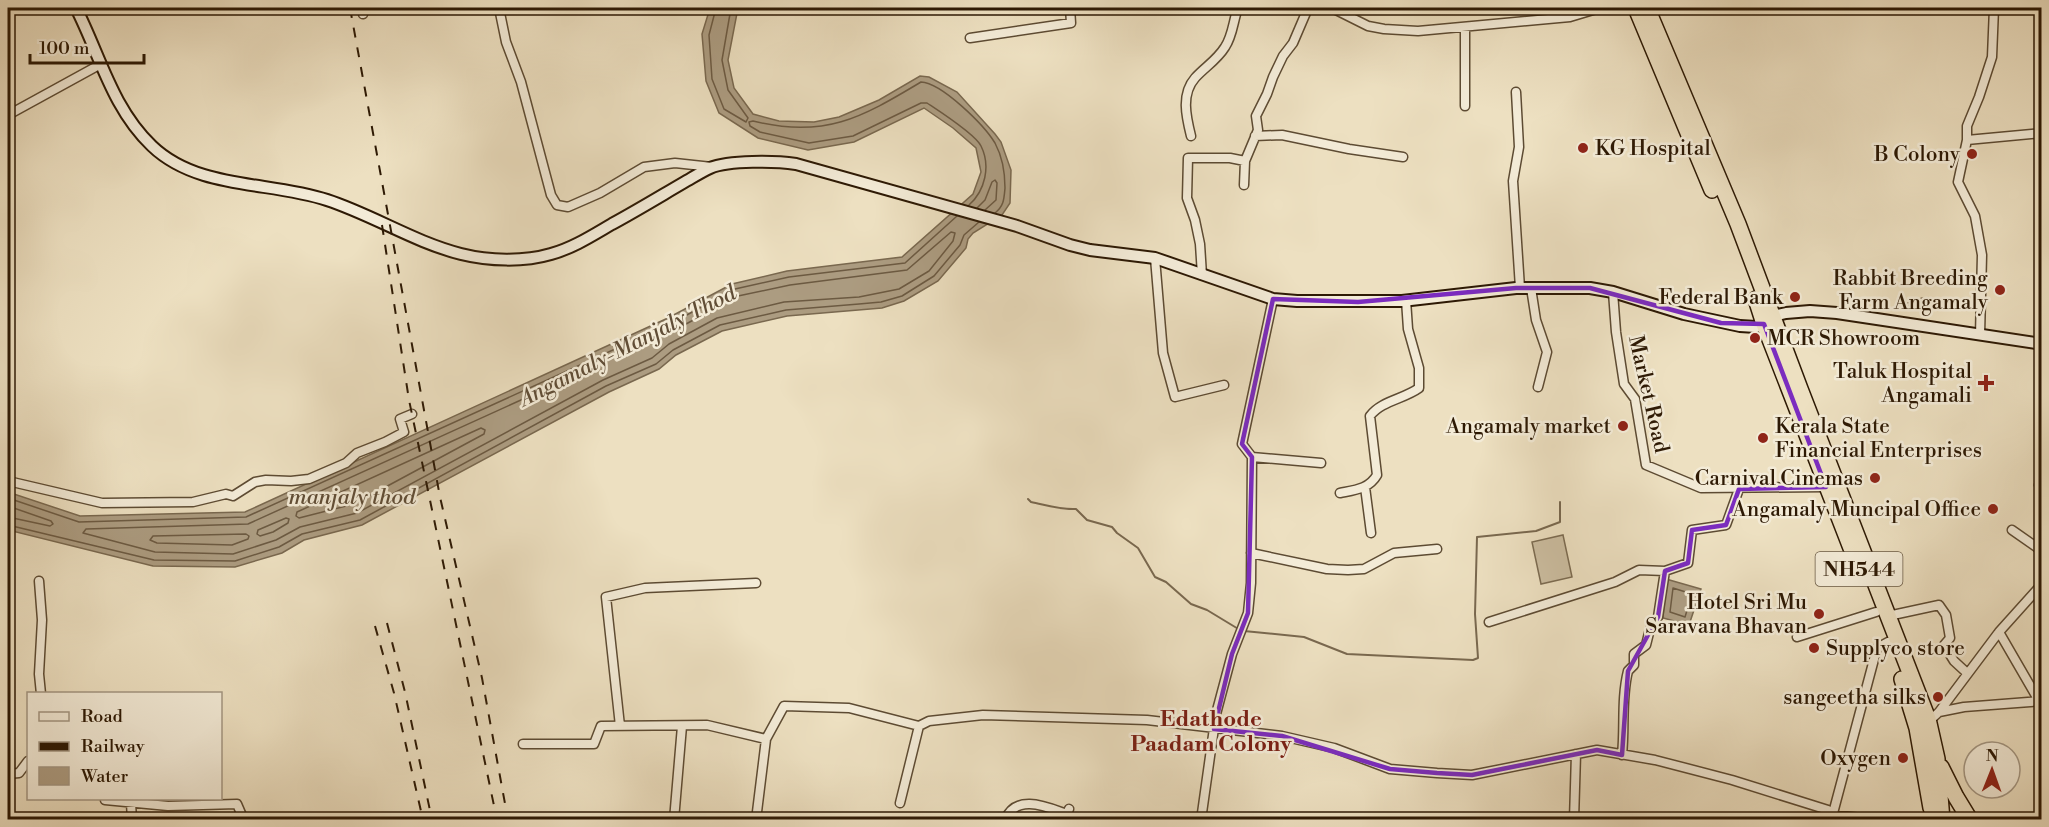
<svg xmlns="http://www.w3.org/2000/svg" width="2049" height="827" font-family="'Libre Bodoni',serif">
  <rect width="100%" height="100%" fill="#ede0c1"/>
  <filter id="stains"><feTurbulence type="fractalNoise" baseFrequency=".00333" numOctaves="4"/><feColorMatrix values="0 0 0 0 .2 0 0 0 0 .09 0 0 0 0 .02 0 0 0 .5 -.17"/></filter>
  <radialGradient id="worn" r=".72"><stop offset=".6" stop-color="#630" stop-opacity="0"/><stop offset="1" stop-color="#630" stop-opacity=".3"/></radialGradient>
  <path fill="#ccbea1" stroke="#7c6c52" stroke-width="1.5" d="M1922,298L1937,300L1935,310L1902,305Z
    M1563,535L1572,577L1541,584L1532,542Z"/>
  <path fill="#ac9c81" stroke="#79684f" stroke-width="1.5" d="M710,8H738L728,60L734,88L753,114L779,121L814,122L839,117L879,100L920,76L929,77L957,92L995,134L1001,142L1011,170L1010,203L1002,215L973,233L968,239L966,248L938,281L904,301L882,308L787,316L722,331L676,355L659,369L609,392L362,525L304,540L282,553L235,567L153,566L8,530V492L80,516L245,512L668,318L732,284L787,271L902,257L973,194L981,172L976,148L953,128L924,108L854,142L808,150L758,138L719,113L706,81L702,34Z
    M1666,579L1701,589L1689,625L1663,618Z"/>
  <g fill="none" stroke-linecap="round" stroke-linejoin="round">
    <path stroke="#6c5a42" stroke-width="1.5" d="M716,8L709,35L712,79L724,109L746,122L748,118L728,90L722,60L731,8
      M969,205C985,191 991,166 981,146C975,134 939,111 927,103H921L853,136L809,143L760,132L750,126L749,122L753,121C824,139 861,118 921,82C942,83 984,125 995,143C1003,158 1005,172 1005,188C1004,199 1004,206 995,213
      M977,208L985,200L992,182L995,180L997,183L996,200L985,210
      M951,232L955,233L953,241L929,271L899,289L859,297L784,302L717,318L669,344L652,358L603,380L357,513L300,527L276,540L233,554L155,552L83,533L86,529L248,524L673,331L738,296L790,285L907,270Z
      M481,428L485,430L484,434L354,504L299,518L296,516L297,512Z
      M8,498L79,522L246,517L670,324L735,289L789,277L905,263L957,216
      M8,506L51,521L53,524L50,526L8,517
      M286,518L289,519L288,523L273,532L260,536L257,534L258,530Z
      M8,525L154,560L235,561L279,547L302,534L360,520L606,386L656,364L673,350L720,325L786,310L859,304L881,302L902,296L934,276L960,245L964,235L979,222
      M246,534L249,536L248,539L232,545L157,543L150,540L153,536Z
      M1673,588L1692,594L1685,617L1670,612Z"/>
    <path stroke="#79684f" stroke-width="2" d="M1028,499L1031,502C1046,505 1061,510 1076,509L1087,520L1112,527L1117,533L1138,548L1155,577L1166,582L1191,604L1207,610L1240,630
      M1244,631L1304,637L1347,654L1473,660L1478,658L1475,614L1477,537L1536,531L1560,522V502"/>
    <defs>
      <path id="street" d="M362,8L363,14
        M499,8L506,42L521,82L551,195L557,205L568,207L600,193L644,167L675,163L712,167
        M1332,8L1368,26L1384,29L1418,31L1570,17L1600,8
        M970,38L1071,23L1070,8
        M1516,92L1519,147L1513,181L1520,288
        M1465,106V27
        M8,115L101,64
        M1191,136C1186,116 1181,94 1195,78C1205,67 1217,60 1225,47C1233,35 1233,21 1238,8
        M1255,136L1282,135L1349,149L1403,157
        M1967,140L2042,133
        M1244,185L1245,161L1258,130L1256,116L1267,94L1273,77L1283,56L1293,43L1308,8
        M1155,258L1163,353L1175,397L1224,385
        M1202,275L1200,244L1195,220L1187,198L1188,158H1230L1245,161
        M1531,288L1536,320L1547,352L1538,387
        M1613,292L1616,332L1624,384L1635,399L1646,465L1701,488L1826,487
        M1980,335L1982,255L1975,216L1958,182L1967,140V126L1979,97L1992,57L1994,8
        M1252,457L1321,463
        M8,481L102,503L193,502L226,494L233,496L255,482L266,480L291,481L309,479L346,463L357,453L385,442L404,432L400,419L412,414
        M2039,485L2042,487
        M1365,487L1371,533
        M1340,493C1355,490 1369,489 1377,475L1370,416C1381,401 1404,399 1419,388V368L1408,329L1406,300
        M2012,530L2042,551
        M1251,553L1327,569L1348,570L1364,569L1394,553L1437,549
        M39,581L42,620L39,674L41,694
        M1888,616L1939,605L1946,615L1950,638L1944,645L1954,661L1967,673
        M1489,622L1615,582L1639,570L1665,571
        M1999,632L2039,701
        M1797,637L1876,612
        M1939,712L1964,707L2042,701
        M1928,722L1939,712L1999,632L2042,584
        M620,726L606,597L645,588L756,583
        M523,744H594L601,726L707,725L766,739L784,706L849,708L919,726L929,721L983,715L1147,720L1282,736L1334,748L1390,769L1437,773L1472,775L1597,750L1655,760L1732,780L1828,810L1832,815L1882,820
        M1622,755C1625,727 1621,699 1628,671L1634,665V654L1646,645L1650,629L1658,617L1665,571L1688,563L1692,530L1726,525L1739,489
        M8,774L19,773L28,761
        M105,798V800L168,806L237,804L243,818L247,820
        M131,803L132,820
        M900,803L919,726
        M1832,817L1877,648L1888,642
        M674,820L682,726
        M756,820L766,739
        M1005,820C1016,793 1047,807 1067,814L1069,809
        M1199,820L1202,813L1216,714L1232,654L1248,613L1251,583L1252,457L1242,444L1273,299
        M1574,820L1576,754"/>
      <path id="secondary" d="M76,8C100,55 112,108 152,146C198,190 270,181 327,200C373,215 414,242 461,254C489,261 524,262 551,254C573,248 593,235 612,224C636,211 659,197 683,183C692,178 701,172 710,168C729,160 776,161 796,164L1017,226L1070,245L1090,250L1155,258L1273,299L1297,301H1402L1516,288H1590L1613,292L1684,314L1740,326L1756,327L1764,324L1773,316L1786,313L1810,311L1837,313L2042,344"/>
      <path id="highway" d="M1636,8L1712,190
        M1647,8L1738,224L1800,389L1928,719L1937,759L1942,820
        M1756,299L1764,324L1851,548
        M1902,679L1917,728L1931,808
        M1941,767L1956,797L1970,820"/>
    </defs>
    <use href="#street" stroke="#5d4b33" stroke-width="11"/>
    <use href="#secondary" stroke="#2d1904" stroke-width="14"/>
    <use href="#highway" stroke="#2d1904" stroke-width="18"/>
    <use href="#street" stroke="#f3ebd7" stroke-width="8"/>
    <use href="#secondary" stroke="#f3ebd7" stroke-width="10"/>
    <use href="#highway" stroke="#ede0c1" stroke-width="15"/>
    <path stroke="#2d1904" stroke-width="2" stroke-dasharray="10 10" stroke-linecap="butt" d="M350,8L440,497L482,678L508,820
      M382,225L409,400L497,820
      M387,623L405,692L432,820
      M375,626L394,693L423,820"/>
  </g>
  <path fill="none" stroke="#7b2cbf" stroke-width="4.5" stroke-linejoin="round" d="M1516,288H1590L1721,323L1764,324L1826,487L1739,489L1726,525L1692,530L1688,563L1665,571L1658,617L1628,671L1622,755L1597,750L1472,775L1437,773L1390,769L1282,736L1214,729L1232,654L1248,613L1252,457L1242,444L1273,299L1358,302Z"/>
  <g fill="#8f2418" stroke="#f3ebd7" stroke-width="2">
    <circle cx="1583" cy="148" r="6"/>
    <circle cx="1972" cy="154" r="6"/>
    <circle cx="2000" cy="290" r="6"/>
    <circle cx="1795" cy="297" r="6"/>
    <circle cx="1755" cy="338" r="6"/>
    <path d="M1983 374h6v6h6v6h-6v6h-6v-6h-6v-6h6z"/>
    <circle cx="1623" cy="426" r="6"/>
    <circle cx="1763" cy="438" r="6"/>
    <circle cx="1875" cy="478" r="6"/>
    <circle cx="1993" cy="509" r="6"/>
    <circle cx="1819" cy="614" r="6"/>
    <circle cx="1814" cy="648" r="6"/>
    <circle cx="1938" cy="697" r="6"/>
    <circle cx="1903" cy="758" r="6"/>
  </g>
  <g text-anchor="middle" stroke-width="5" stroke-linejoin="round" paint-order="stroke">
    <rect fill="#f3ebd7" stroke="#685843" stroke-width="1.5" x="1815.5" y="552" width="87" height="34" rx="4.5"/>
    <g font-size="20" font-weight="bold" fill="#2d1904">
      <text x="1859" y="576">NH544</text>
    </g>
    <g font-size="21" fill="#2d1904" stroke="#f3ebd7" text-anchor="end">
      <text x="1595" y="155" text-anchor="start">KG Hospital</text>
      <text x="1960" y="161">B Colony</text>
      <text x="1988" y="285">Rabbit Breeding<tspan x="1988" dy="24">Farm Angamaly</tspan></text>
      <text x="1783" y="304">Federal Bank</text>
      <text x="1767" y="345" text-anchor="start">MCR Showroom</text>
      <text x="1972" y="378">Taluk Hospital<tspan x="1972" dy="24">Angamali</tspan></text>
      <text x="1611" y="433">Angamaly market</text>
      <text x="1775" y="433" text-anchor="start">Kerala State<tspan x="1775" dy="24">Financial Enterprises</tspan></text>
      <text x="1863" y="485">Carnival Cinemas</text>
      <text x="1981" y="516">Angamaly Muncipal Office</text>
      <text x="1807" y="609">Hotel Sri Mu<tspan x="1807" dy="24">Saravana Bhavan</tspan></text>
      <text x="1826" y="655" text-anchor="start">Supplyco store</text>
      <text x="1926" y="704">sangeetha silks</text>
      <text x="1891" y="765">Oxygen</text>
    </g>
    <g font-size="21" fill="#2d1904" stroke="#f3ebd7">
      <text transform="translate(1649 394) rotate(77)" y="7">Market Road</text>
    </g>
    <g font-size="22" font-style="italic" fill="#604d36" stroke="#f3ebd7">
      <text transform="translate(627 345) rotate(-27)" y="8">Angamaly-Manjaly Thod</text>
      <text x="352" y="504">manjaly thod</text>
    </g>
    <g font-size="22" font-weight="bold" fill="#7a1f14" stroke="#f3ebd7">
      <text x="1211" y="726">Edathode<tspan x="1211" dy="25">Paadam Colony</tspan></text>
    </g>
  </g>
  <rect width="2049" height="827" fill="none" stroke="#ede0c1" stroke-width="30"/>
  <rect x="9" y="9" width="2031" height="809" fill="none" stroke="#2d1904" stroke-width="3"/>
  <rect x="15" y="15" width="2019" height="797" fill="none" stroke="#2d1904" stroke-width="1.5"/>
  <rect x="27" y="692" width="195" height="108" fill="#f3ebd7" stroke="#a49783" stroke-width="1.5"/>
  <rect x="39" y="712" width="30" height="9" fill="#f3ebd7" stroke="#a49783" stroke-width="1.5"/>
  <text x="81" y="722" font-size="18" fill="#2d1904">Road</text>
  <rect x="39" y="742" width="30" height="9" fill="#2d1904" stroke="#a49783" stroke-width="1.5"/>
  <text x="81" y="752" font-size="18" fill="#2d1904">Railway</text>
  <rect x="39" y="767" width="30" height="18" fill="#ac9c81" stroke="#a49783" stroke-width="1.5"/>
  <text x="81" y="782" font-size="18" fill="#2d1904">Water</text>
  <g transform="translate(1992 770) rotate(1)"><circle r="28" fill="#f3ebd7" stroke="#a49783" stroke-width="1.5"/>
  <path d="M0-4.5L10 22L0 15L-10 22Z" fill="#8f2418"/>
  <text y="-9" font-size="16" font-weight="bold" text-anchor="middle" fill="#2d1904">N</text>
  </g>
  <path d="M30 54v9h114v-9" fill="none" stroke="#2d1904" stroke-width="3"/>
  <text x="39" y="54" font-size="18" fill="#2d1904" stroke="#f3ebd7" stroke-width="4.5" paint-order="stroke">100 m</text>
  <rect width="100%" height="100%" filter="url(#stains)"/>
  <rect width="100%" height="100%" fill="url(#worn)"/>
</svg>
